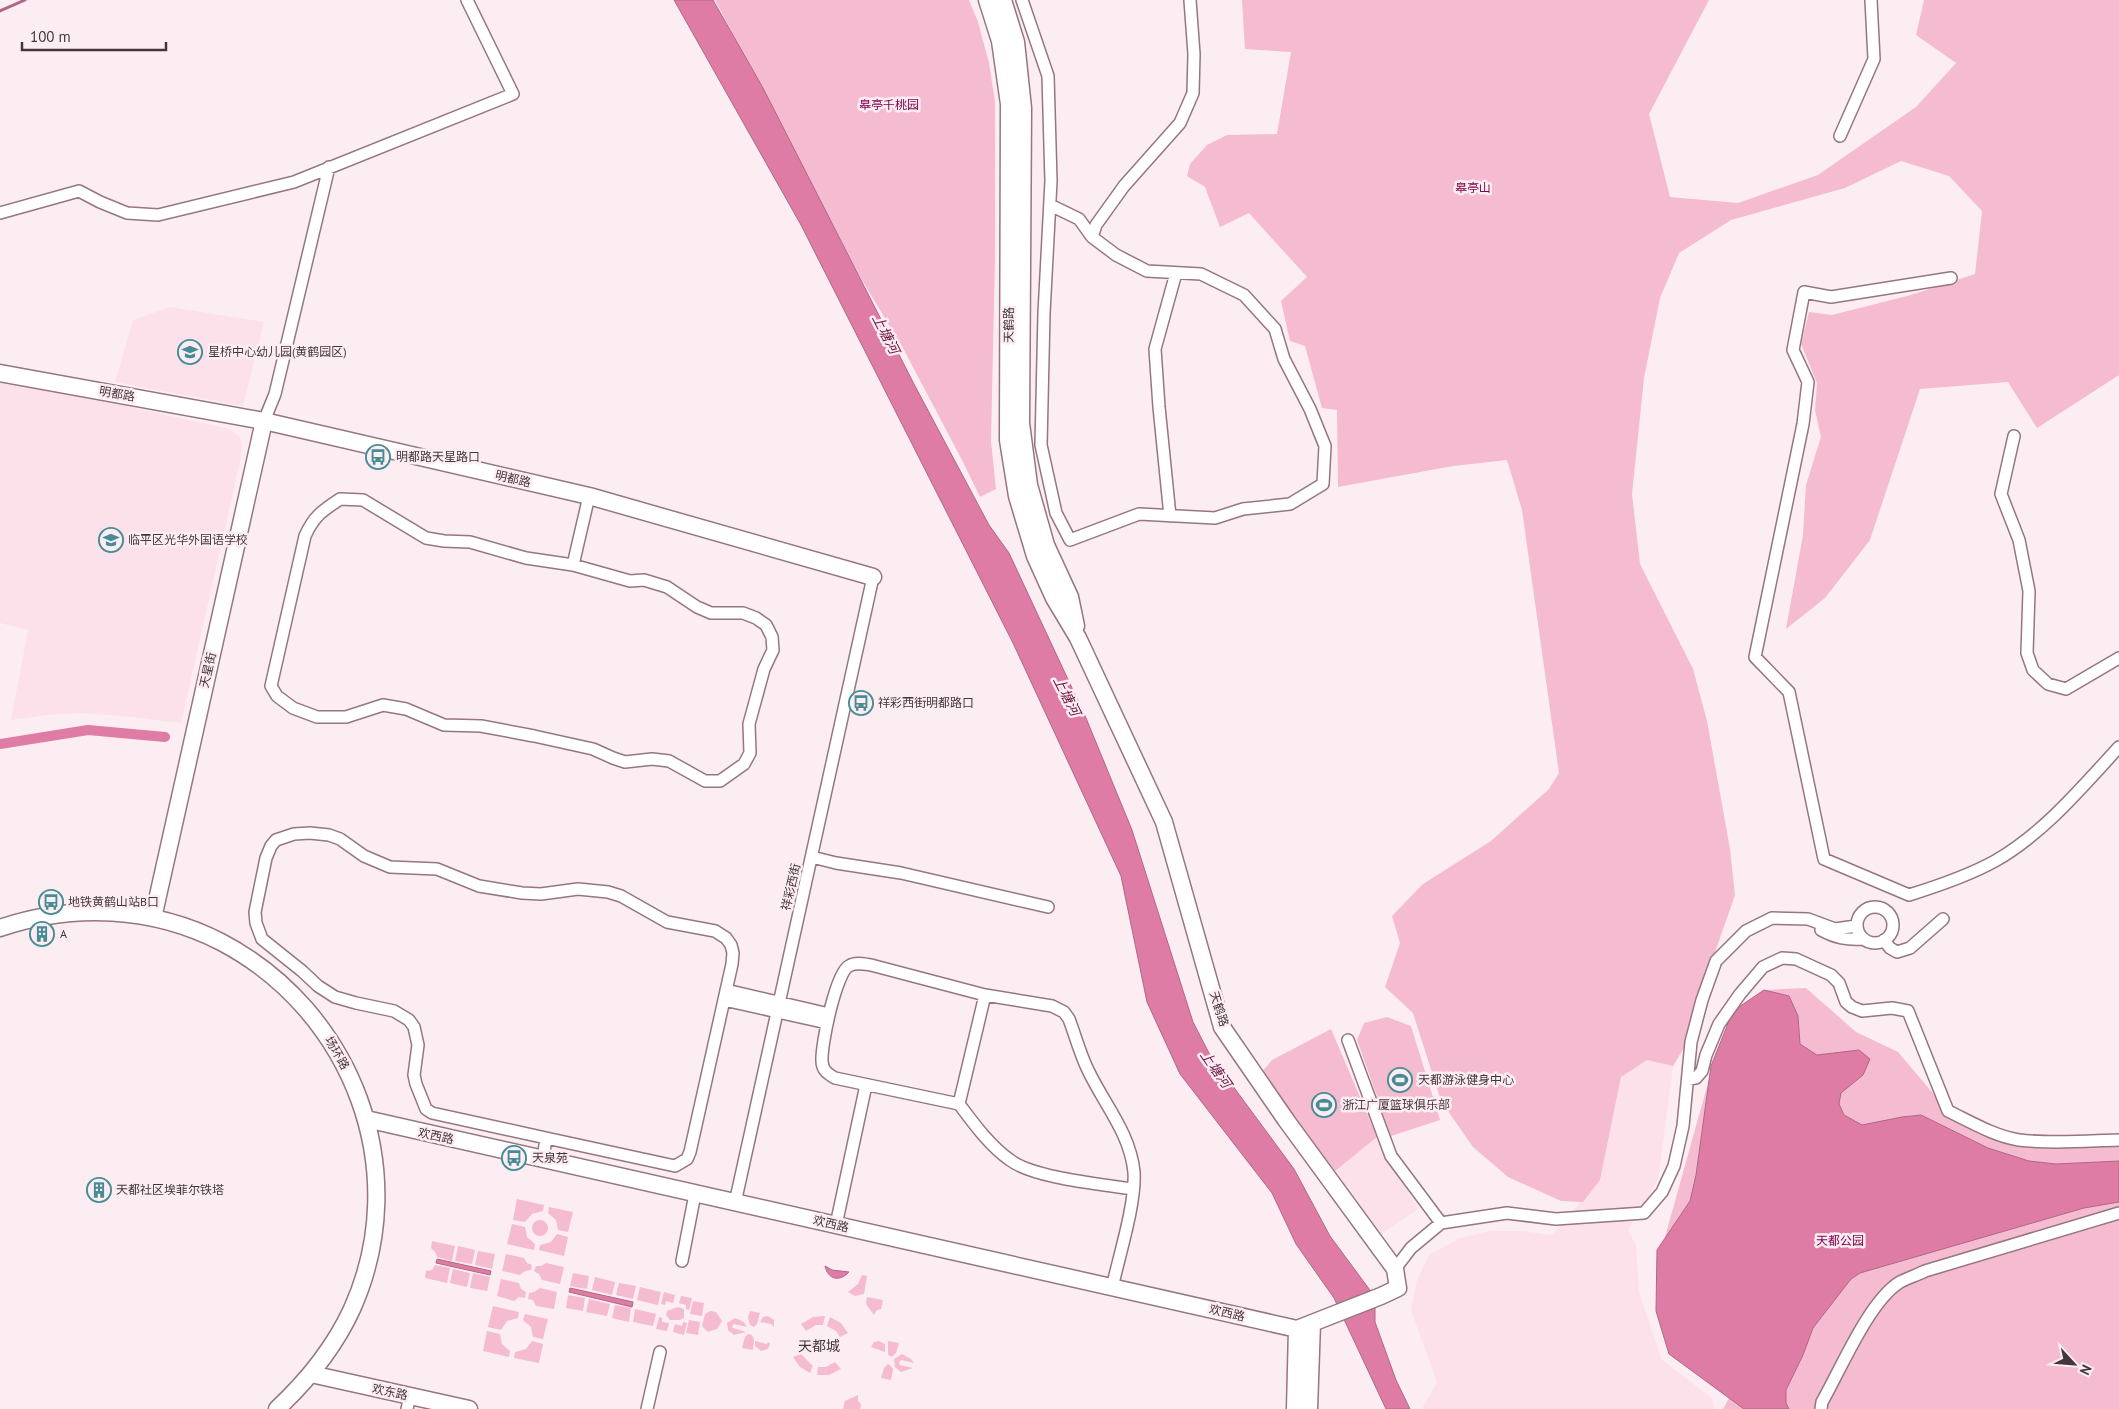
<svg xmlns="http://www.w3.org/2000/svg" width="2119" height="1409" font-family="'PT Sans','Noto Sans SC',sans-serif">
  <rect width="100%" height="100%" fill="#fcedf2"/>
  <path fill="#fce1eb" d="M170,307L264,322L243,406L115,382L133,320Z
    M0,378L229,429L239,436L242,444L241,457L181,723L132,717L83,713L47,715L11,720L28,630L0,623Z
    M1647,1060L1673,1066L1658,1180L1628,1230L1636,1245L1639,1292L1662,1360L1712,1398L1714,1409H1422L1437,1382L1411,1310L1417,1280L1429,1255L1460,1238L1491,1231H1523L1552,1235L1600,1180L1621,1077Z
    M1377,1137L1418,1209L1380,1235L1335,1171Z"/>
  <path fill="#f5bbd1" d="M715,0H969L978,22L989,63L995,102V257L991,441L996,489L980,497L963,462L904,350L859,275Z
    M1242,0H1709L1649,114L1670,197L1738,203L1818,175L1916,107L1956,63L1916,35L1924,0H2119V375L2037,428L2008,382L1920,389L1870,540L1825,598L1786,629L1803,535L1806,485L1821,437L1815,410L1817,383L1801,344L1809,312L1832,315L1911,295L1975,274L1982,211L1949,176L1901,161L1845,188L1731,220L1679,253L1660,298L1644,378L1632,494L1640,564L1693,669L1707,721L1730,849L1735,895L1706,978L1690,1038L1673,1066L1647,1060L1621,1077L1600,1180L1583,1202L1561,1201L1508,1177L1473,1147L1441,1101L1413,1013L1385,987L1400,943L1392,916L1423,884L1491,841L1549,789L1559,773L1522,510L1507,460L1453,466L1338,487L1337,410L1322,408L1305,346L1290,341L1281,301L1307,277L1249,213L1220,227L1205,187L1187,176L1190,164L1207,145L1227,135L1277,134L1291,52L1245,49Z
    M1806,988L1856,1032L1898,1052L1948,1111L2013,1138L2119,1137V1409H1723L1729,1398L1669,1354L1656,1311L1665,1237L1717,1051L1764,990Z
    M1387,1017L1411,1026L1440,1120L1391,1136L1357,1040L1364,1023Z
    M1331,1029L1377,1137L1335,1171L1261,1073L1272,1060Z
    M517,1199L544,1205L543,1211L532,1214L525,1222L513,1220Z
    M549,1207L573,1212L568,1232L558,1230L556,1220L548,1213Z
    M532 1228a8 8 0 1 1 16 0a8 8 0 1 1-16 0Z
    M512,1224L525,1227L527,1237L535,1244L534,1250L507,1244Z
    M557,1234L568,1237L564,1256L539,1250L540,1245L551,1242Z
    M432,1241L455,1246L452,1261L437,1257L435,1252L431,1248Z
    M458,1246L475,1250L472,1264L455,1261Z
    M478,1251L495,1254L492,1269L475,1265Z
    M506,1254L524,1258L527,1263L532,1265L531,1270L525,1271L520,1275L502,1271Z
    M546,1263L564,1267L560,1284L542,1280L539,1274L534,1271L536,1266H541Z
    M435,1265L450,1268L447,1283L425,1278L426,1271L432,1270Z
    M453,1269L470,1273L467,1287L450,1283Z
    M473,1273L490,1277L487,1291L470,1288Z
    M573,1273L589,1276L587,1289L570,1286Z
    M862,1275L867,1276L864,1294L855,1296L848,1292L858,1284Z
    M595,1277L615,1282L612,1295L592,1290Z
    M501,1279L519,1283L521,1289L526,1292L525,1298L519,1297L514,1301L497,1296Z
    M619,1283L636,1286L633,1299L616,1295Z
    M640,1287L661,1292L658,1305L637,1300Z
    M540,1288L557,1292L554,1309L536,1306L533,1300L528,1299L529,1293L534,1292Z
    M664,1292L675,1295L673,1303L666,1301L665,1305L661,1304Z
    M568,1295L585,1298L583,1311L566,1308Z
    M681,1296L692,1298L689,1310L686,1309V1305L679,1303Z
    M867,1297L883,1300L881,1309L877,1310L874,1315L866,1304Z
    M589,1299L610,1304L607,1316L586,1312Z
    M693,1301L704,1303L702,1316L690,1314Z
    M615,1305L631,1308L629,1322L612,1318Z
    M493,1306L519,1312L518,1318L507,1321L501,1330L488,1327Z
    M678,1307L684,1309V1318L680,1320H670L666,1315L667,1311Z
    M635,1309L656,1314L653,1326L633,1322Z
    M710,1311L716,1312L722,1321L717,1329L708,1332L702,1326L705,1314Z
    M750,1311L760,1313L757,1324L754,1327L750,1325L748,1318Z
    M525,1314L548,1319L543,1339L533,1337L531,1327L523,1320Z
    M768,1316L774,1320V1327L771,1324L760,1322L763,1317Z
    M825,1316L823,1325H816L806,1331L801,1324L813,1317Z
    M659,1317L662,1318V1322L669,1323L667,1331L656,1329Z
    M830,1317L841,1323L848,1333L840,1337L836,1331L827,1326Z
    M735,1318L744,1322L747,1327L734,1324L732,1326L733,1328L746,1332L734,1335L728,1330L727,1323Z
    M689,1320L700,1322L698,1335L686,1333Z
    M683,1322L687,1323L684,1335L673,1332L675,1324L682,1326Z
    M487,1331L500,1334L502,1344L510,1351L509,1357L483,1351Z
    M748,1334L752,1335L754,1340L753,1350L742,1348L745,1337Z
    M532,1341L543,1344L539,1363L514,1358L515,1352L526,1349Z
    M755,1341L767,1344L768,1342L770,1344L768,1349L761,1351L755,1346Z
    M879,1341L885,1344V1352L871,1347L874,1342Z
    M888,1341L899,1343L896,1353L892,1357L888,1355Z
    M801,1354L813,1366L810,1373L800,1367L793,1357Z
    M902,1354L911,1359L914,1363L901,1360L899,1363L900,1365L913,1368L901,1372L895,1367L894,1359Z
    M835,1362L841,1369L829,1375H817L818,1367H826Z
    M888,1364L890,1365L893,1369L891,1380L881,1378L884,1368Z
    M858,1395V1401L861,1404L860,1409H843L845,1401Z"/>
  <path fill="#de7ca5" stroke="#b06785" d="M674,0H713L763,88L915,386L989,525L1009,553L1086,718L1132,830L1193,1022L1210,1055L1294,1169L1330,1236L1375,1297V1322L1396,1380L1410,1409H1386L1334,1298L1296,1244L1272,1193L1180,1074L1147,1002L1121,876L1013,643L801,225Z
    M1764,990L1789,996L1798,1016L1800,1044L1817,1055L1859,1050L1870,1059L1863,1075L1841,1093L1839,1104L1844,1115L1862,1125L1902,1117L1921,1115L1988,1148L2029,1161L2056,1164L2119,1161V1202L2084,1208L1860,1273L1851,1279L1813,1328L1803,1355L1786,1390V1403L1789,1409H1744L1669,1354L1656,1311L1657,1250L1690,1201L1696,1175L1711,1066L1733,1011Z
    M437,1259L491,1271L490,1275L436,1263Z
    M825,1266L832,1270L849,1272C840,1282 828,1280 825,1266Z
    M570,1288L633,1302L632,1307L569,1292Z"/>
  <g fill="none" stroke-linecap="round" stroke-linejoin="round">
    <path stroke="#b06785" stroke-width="3" d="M0,11L25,0"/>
    <path stroke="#de7ca5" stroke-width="10" d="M0,744L88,730L165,737"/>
    <defs>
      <path id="street" d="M1022,0L1048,76L1051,181L1044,313L1041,445L1056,513L1070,540L1139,514L1215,518L1243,509L1290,504L1323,484L1325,446L1310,409L1284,359L1275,329L1244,295L1201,274L1147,271L1116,255L1092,237L1096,225L1124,186L1180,123L1193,93L1194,54L1190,0
        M1840,136L1874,59L1871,0
        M1050,205L1079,219L1092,237
        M0,213L79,191L100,202L127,213L158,215L294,182L513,94L467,0
        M1951,278L1831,297L1804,292L1793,350L1808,382L1803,424L1755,657L1789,692L1824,859L1909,895C1938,886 1968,876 1995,861C2044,833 2081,788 2119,747
        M264,421L275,394L329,167
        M2014,436L2001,494L2019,540L2029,591L2027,653L2033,670L2048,684L2066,689L2119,658
        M340,499L363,500L426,538L444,541L470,542L526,558L573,565L630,581L644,580L667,587L697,607L711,613H743L756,618L766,625L772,637L773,650L764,669L749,724L750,753L744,764L720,781H705L669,761L652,759L625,762L613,758L593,749L534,736L481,726L444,725L406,709L383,705L346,717H317L293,708L277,696L271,686L305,536C314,516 322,511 340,499Z
        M1170,516L1159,407L1155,349L1176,273
        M573,565L589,496
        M812,857L836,863L901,873L1048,907
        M1857 925a18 18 0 1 1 36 0a18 18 0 1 1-36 0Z
        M1821,930C1836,938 1847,940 1863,939
        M1884,940L1890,948L1897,952L1910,948L1943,919
        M726,990L829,1014
        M724,1000L827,1023
        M1348,1040L1391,1156L1441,1223
        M1688,1079L1696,1078L1702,1071L1706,1055L1719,1024L1740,994L1763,967L1782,958L1796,959L1831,975L1839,983L1846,1002L1852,1007L1862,1011L1892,1008L1908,1011L1948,1111C1971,1122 1994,1136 2019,1140C2052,1144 2086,1141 2119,1140
        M959,1104L985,995
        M543,1159L546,1138L432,1113L426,1109L416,1084L414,1075L418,1045L414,1027L409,1020L394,1011L356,1003L335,997L318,986L302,971L262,939L256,923L255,912L266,858L271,846L276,840L294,834L310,833L329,835L340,839L364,856L390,867L437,869L479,886L522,893L541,894L578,889L608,892L621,896L667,922L715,931L726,938L731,945L733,953L732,964L690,1152L687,1159L675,1166L546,1138
        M735,1203L873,577
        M836,1225L866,1085
        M682,1261L695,1194
        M1395,1269L1411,1248L1441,1223L1507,1213L1556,1219L1644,1213L1662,1192L1674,1166L1683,1126L1691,1042L1702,1000L1716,961L1746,931L1772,918L1808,919L1835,929L1856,926
        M1112,1288C1119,1256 1136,1203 1134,1172C1130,1132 1103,1103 1087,1068C1080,1053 1075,1035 1069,1019L1064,1012L1052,1006L985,995L871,965C864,964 855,962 849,966C836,972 821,1045 822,1061C822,1070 828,1074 835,1078L959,1104C974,1124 990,1146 1010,1160C1034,1178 1101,1184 1132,1189
        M407,1409L410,1396
        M647,1409L660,1352
        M1821,1409L1822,1402C1841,1369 1869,1301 1900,1282C1908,1278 1917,1275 1925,1271L2119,1213"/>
      <path id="secondary" d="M987,0L1000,41L1009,104L1008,440L1017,496L1035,556L1054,598L1078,638L1164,822L1222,1027L1286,1120L1395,1269L1398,1288L1381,1296L1297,1329
        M1003,0L1016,42L1023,108L1021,423L1029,485L1046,545L1070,597L1076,626
        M0,373L264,421L589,496L873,577
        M153,918L264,421
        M0,928C73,903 153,907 221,942C353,1011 414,1171 352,1309C334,1348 308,1380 277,1409
        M366,1119L1297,1329
        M311,1374L469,1409
        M1295,1409L1297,1329
        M1309,1409L1312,1323"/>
    </defs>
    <use href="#street" stroke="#957681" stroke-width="14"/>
    <use href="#secondary" stroke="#957681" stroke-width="19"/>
    <use href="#street" stroke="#fff" stroke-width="11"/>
    <use href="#secondary" stroke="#fff" stroke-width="16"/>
  </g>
  <defs>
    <symbol id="school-ring" viewBox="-11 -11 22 22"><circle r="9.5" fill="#fcedf2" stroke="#458c94" stroke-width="1.5"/><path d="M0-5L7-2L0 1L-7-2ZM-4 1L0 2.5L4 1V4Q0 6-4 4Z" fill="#458c94"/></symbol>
    <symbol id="bus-ring" viewBox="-11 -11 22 22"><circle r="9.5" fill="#fcedf2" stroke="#458c94" stroke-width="1.5"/><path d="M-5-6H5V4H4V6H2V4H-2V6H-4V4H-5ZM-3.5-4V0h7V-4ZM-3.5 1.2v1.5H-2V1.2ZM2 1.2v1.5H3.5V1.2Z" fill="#458c94"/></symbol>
    <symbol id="building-ring" viewBox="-11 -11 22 22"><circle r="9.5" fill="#fcedf2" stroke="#458c94" stroke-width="1.5"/><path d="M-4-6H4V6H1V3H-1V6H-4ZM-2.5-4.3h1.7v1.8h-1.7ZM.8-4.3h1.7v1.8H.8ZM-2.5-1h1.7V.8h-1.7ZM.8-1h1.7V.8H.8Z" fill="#458c94"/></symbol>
    <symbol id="stadium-ring" viewBox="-11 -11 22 22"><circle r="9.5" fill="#fcedf2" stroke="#458c94" stroke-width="1.5"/><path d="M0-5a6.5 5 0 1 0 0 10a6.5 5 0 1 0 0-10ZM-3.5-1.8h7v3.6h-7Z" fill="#458c94"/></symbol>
  </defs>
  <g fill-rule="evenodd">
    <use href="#school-ring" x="176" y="338" width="28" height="28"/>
    <use href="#bus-ring" x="364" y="443" width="28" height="28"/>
    <use href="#school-ring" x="97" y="526" width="28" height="28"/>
    <use href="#bus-ring" x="847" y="689" width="28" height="28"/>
    <use href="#bus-ring" x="37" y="888" width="28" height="28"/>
    <use href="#building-ring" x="28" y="920" width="28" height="28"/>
    <use href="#stadium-ring" x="1386" y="1066" width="28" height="28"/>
    <use href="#stadium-ring" x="1310" y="1091" width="28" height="28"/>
    <use href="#bus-ring" x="500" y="1144" width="28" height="28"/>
    <use href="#building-ring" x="85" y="1176" width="28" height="28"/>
  </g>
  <g text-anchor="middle" stroke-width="5" stroke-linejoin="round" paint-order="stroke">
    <g font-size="12" fill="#80064c" stroke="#fcedf2">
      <text x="889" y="109">皋亭千桃园</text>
      <text x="1473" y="192">皋亭山</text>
      <text x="1840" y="1245">天都公园</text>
    </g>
    <g font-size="12" fill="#44363b" stroke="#fcedf2">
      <text transform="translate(1009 325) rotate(-90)" y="4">天鹤路</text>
      <text transform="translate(117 394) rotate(10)" y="4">明都路</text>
      <text transform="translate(513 479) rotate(13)" y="4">明都路</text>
      <text transform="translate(208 670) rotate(-77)" y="4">天星街</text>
      <text transform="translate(791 887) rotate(-77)" y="4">祥彩西街</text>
      <text transform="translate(1219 1009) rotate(72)" y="4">天鹤路</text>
      <text transform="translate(337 1053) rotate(60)" y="4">场环路</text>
      <text transform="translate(436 1136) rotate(12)" y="4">欢西路</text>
      <text transform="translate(831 1224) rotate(13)" y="4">欢西路</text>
      <text transform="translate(1227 1313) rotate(13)" y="4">欢西路</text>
      <text transform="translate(390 1392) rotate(12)" y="4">欢东路</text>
    </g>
    <g font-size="12" fill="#44363b" stroke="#fcedf2" text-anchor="start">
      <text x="208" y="356">星桥中心幼儿园(黄鹤园区)</text>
      <text x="396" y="461">明都路天星路口</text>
      <text x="128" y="544">临平区光华外国语学校</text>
      <text x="878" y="707">祥彩西街明都路口</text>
      <text x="68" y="906">地铁黄鹤山站B口</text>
      <text x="60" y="938">A</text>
      <text x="1418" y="1084">天都游泳健身中心</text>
      <text x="1342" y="1109">浙江广厦篮球俱乐部</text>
      <text x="532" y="1162">天泉苑</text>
      <text x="116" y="1194">天都社区埃菲尔铁塔</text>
    </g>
    <g font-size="14" font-style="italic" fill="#6c1642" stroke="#fcedf2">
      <text transform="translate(886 334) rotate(63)" y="5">上塘河</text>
      <text transform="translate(1067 696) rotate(63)" y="5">上塘河</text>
      <text transform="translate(1216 1069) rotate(55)" y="5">上塘河</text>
    </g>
    <g font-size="14" fill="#44363b" stroke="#fcedf2">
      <text x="819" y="1351">天都城</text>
    </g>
  </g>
  <g transform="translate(2074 1364) rotate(116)" stroke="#fcedf2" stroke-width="4" paint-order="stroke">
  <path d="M0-4L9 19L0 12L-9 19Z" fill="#44363b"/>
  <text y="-8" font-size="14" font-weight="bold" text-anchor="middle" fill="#44363b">N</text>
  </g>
  <path d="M22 42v8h144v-8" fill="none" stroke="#44363b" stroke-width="2.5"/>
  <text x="30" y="42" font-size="15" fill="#44363b" stroke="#fcedf2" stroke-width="4" paint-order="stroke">100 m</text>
</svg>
